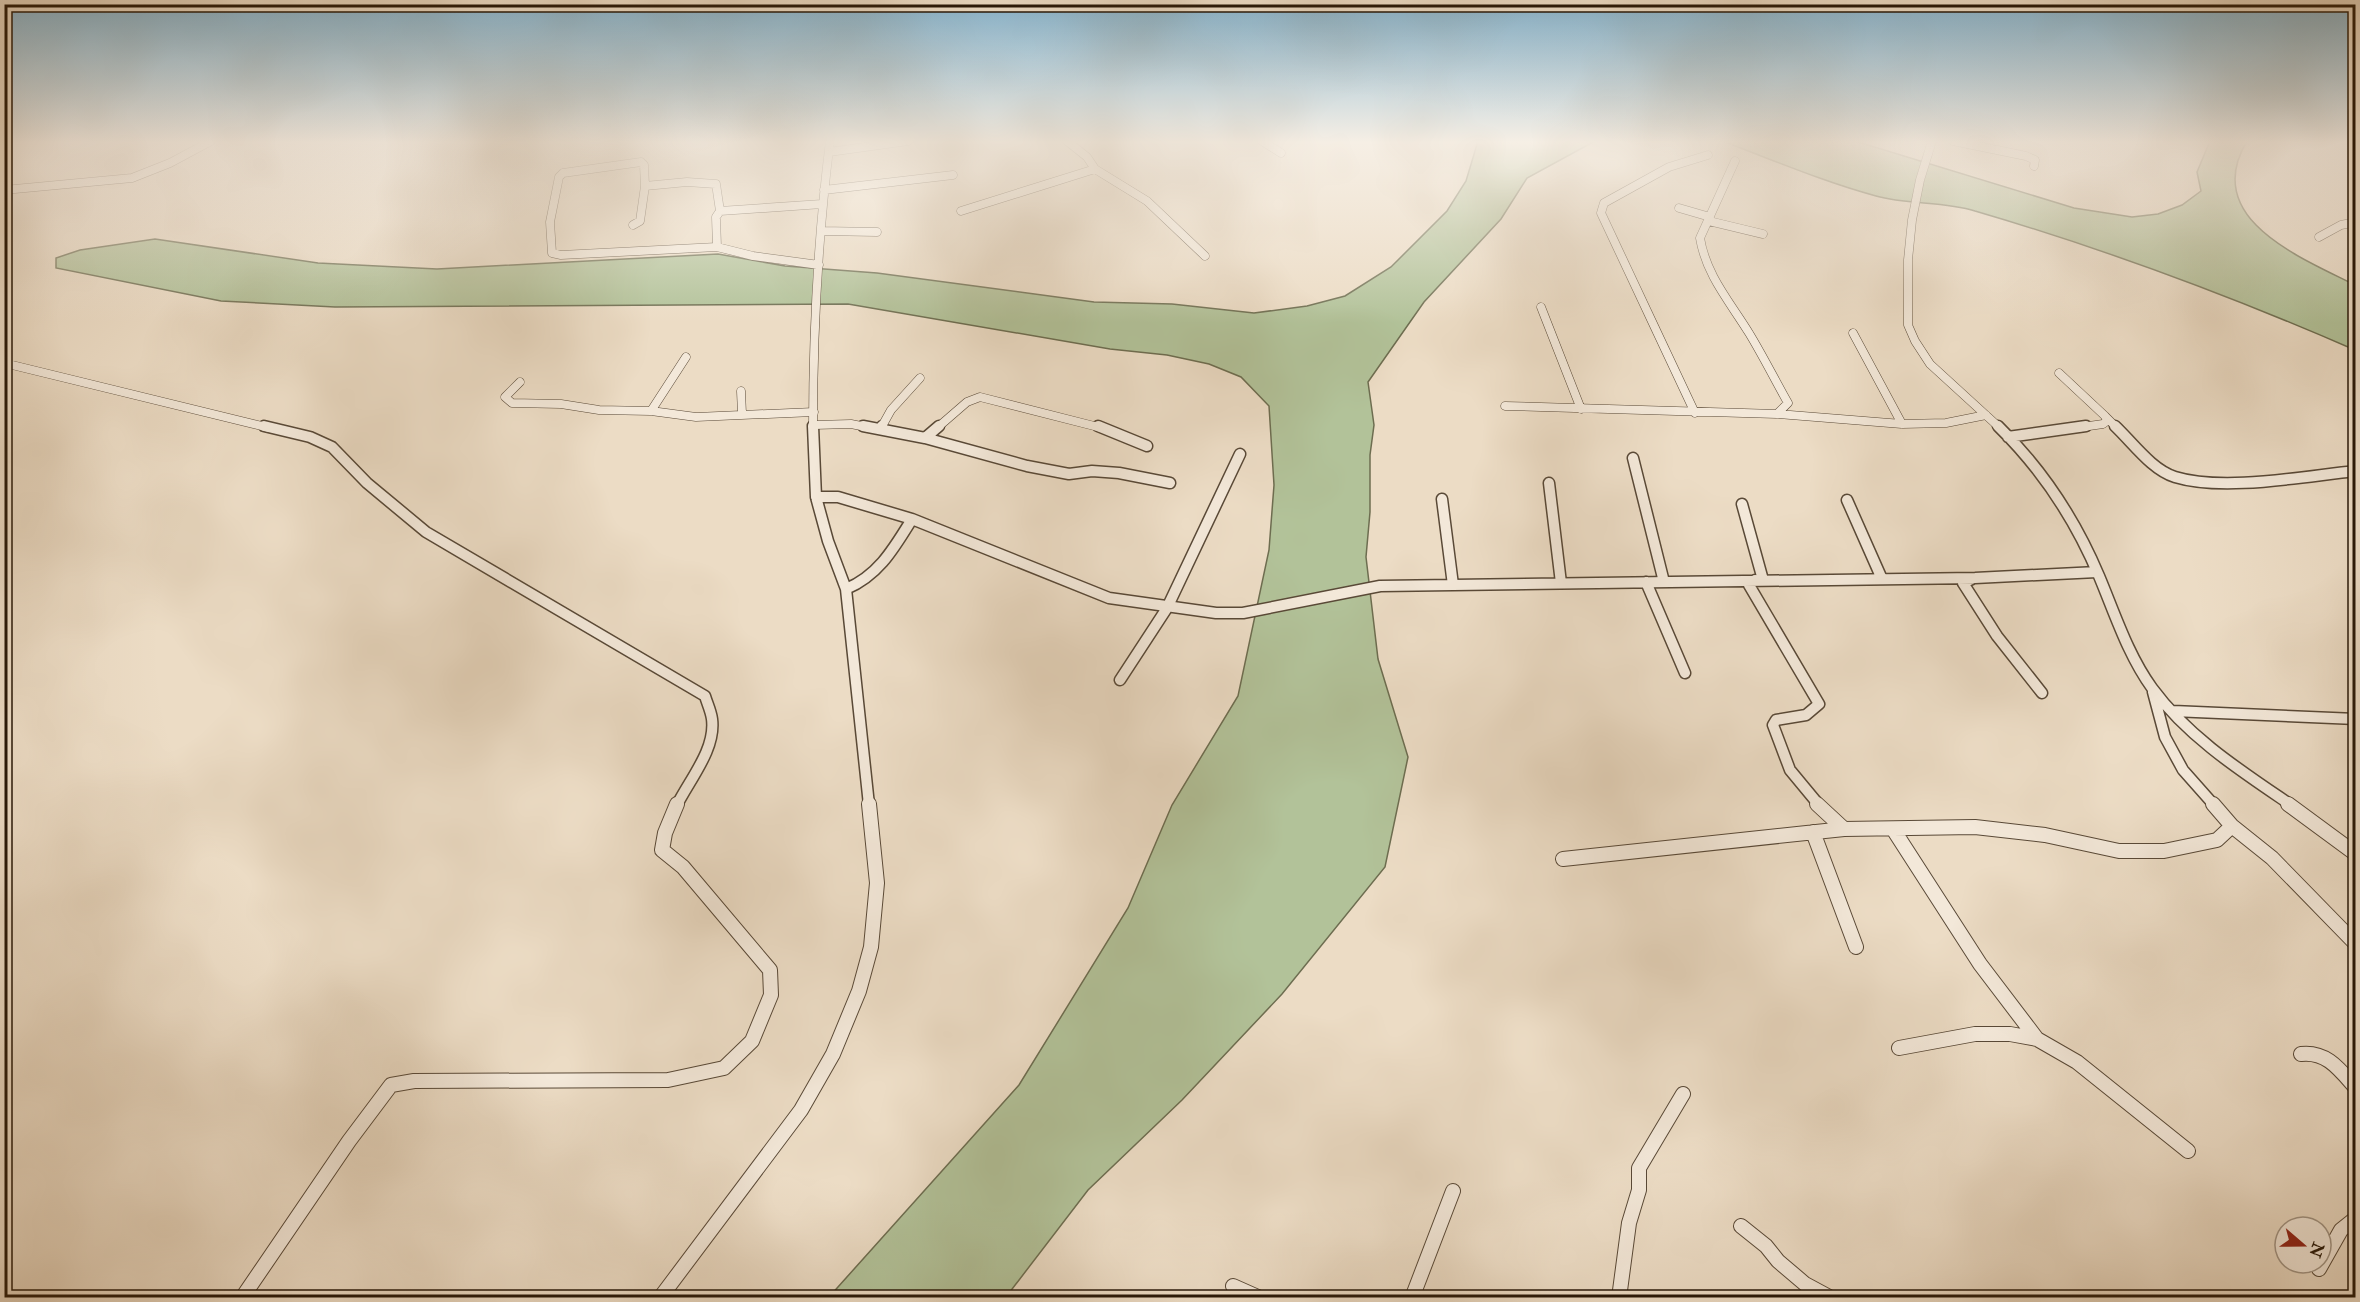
<svg xmlns="http://www.w3.org/2000/svg" width="2360" height="1302" font-family="'IM FELL Double Pica',serif">
  <rect width="100%" height="100%" fill="#ecdcc5"/>
  <filter id="stains"><feTurbulence type="fractalNoise" baseFrequency=".00333" numOctaves="4"/><feColorMatrix values="0 0 0 0 .2 0 0 0 0 .09 0 0 0 0 .02 0 0 0 .5 -.17"/></filter>
  <radialGradient id="worn" r=".72"><stop offset=".6" stop-color="#630" stop-opacity="0"/><stop offset="1" stop-color="#630" stop-opacity=".3"/></radialGradient>
  <path fill="#b2c299" stroke="#6d6d50" stroke-width="1.5" d="M1478,141H1595L1527,178L1501,219L1424,302L1368,382L1374,425L1370,455V512L1366,557L1378,659L1408,757L1385,867L1282,994L1182,1100L1088,1190L1006,1297H829L1019,1085L1128,908L1172,805L1238,696L1269,550L1274,485L1269,406L1241,377L1209,364L1167,355L1110,349L848,304L335,307L221,301L56,268V258L80,250L155,239L318,263L437,269L718,254L785,266L877,273L1094,302L1172,304L1254,313L1307,306L1345,296L1391,267L1447,211L1466,181Z
    M1722,141H1855L2074,208L2132,217L2158,214L2182,205L2201,191L2197,172L2210,141H2247C2200,219 2302,258 2355,285V350C2231,296 2105,249 1975,211C1944,201 1908,205 1876,196C1824,182 1773,160 1722,141Z"/>
  <g fill="none" stroke-linecap="round" stroke-linejoin="round">
    <defs>
      <path id="minor-far2" d="M1067,141L1087,157L1095,169L1147,201L1205,256
        M1262,141L1281,153
        M1932,141L1920,180L1912,220L1908,260V325L1915,341L1930,364L2000,428
        M1953,141L2026,156L2035,160L2034,166
        M829,152L908,141
        M1735,161L1700,238C1706,275 1730,302 1749,333C1763,356 1775,380 1788,403L1777,414
        M4,190L132,178L170,163L211,141
        M824,190L953,175
        M1679,208L1710,217
        M961,211L1095,169
        M1709,221L1763,234
        M633,225L640,221L645,186
        M821,231L877,232
        M2319,237L2341,225L2356,222
        M717,247L716,217L720,211
        M819,265L753,256L717,247L561,255L552,253L550,222L559,177L563,173L641,162L644,165L645,186L687,182L716,184L720,211L822,204
        M1541,307L1581,409
        M1853,333L1902,424
        M4,354L8,364L270,428
        M2059,373L2105,416L2107,421L2103,424L2075,428
        M520,382L505,397L512,403L561,404L599,410L651,411L696,417L814,412
        M741,391L742,414
        M1505,406L1777,414L1902,424L1946,423L1986,415
        M651,411L686,357
        M1695,413L1601,213L1604,203L1669,167L1708,155
        M2105,416L2117,428
        M814,425L851,424L871,428
        M813,428C813,332 818,236 830,141
        M881,428L891,410L920,378
        M937,428L967,402L980,397L1102,428"/>
      <path id="minor-far1" d="M264,426L310,437L332,447L367,483L426,532L705,696C707,703 711,711 712,719C716,749 690,779 677,805
        M813,426L816,497L828,541L846,589L869,805
        M863,426L925,438L1027,466L1069,474L1092,471L1119,473L1170,483
        M1098,426L1147,446
        M1998,426C2043,470 2075,519 2099,576C2115,614 2128,655 2152,688C2188,737 2241,771 2291,805
        M2115,426C2133,443 2152,470 2175,477C2224,492 2305,476 2356,471
        M880,429L882,426
        M2008,437L2086,426
        M925,438L939,426
        M1633,458L1664,582
        M1549,483L1561,583
        M816,497H838L912,519L1109,598L1216,613H1243L1380,586L1975,578L2097,572
        M1442,499L1453,585
        M1847,500L1882,579
        M1742,504L1763,580
        M1972,579L1963,583L1997,636L2042,693
        M1755,580L1749,585L1819,704L1806,715L1776,720L1773,725L1790,770L1819,805
        M1646,582L1685,673
        M846,589C879,575 894,548 912,519
        M1120,680L1167,608L1240,454
        M2153,692L2165,737L2183,770L2214,805
        M2173,711L2356,719"/>
      <path id="minor" d="M1817,804L1844,829
        M2213,804L2232,826L2272,858L2356,944
        M2288,804L2356,854
        M1893,829L1980,964L2037,1039
        M1813,832L1856,947
        M1563,859L1844,829L1975,827L2045,835L2119,851H2164L2217,840L2232,826
        M1899,1048L1975,1034H2010L2037,1039L2077,1062L2188,1151
        M2301,1054C2327,1051 2340,1070 2356,1088
        M1741,1226L1766,1246L1778,1261L1805,1284L1831,1298
        M2319,1269L2341,1230L2356,1218
        M1233,1286L1260,1298
        M242,1298L349,1141L391,1085L414,1081L668,1080L724,1068L752,1041L771,995L770,970L683,867L662,850L665,833L677,804
        M660,1298L801,1110L833,1054L859,991L871,947L877,883L869,804
        M1412,1298L1453,1191
        M1619,1298L1629,1223L1639,1190V1168L1683,1094"/>
    </defs>
    <use href="#minor-far2" stroke="#594937" stroke-width="9"/>
    <use href="#minor-far1" stroke="#594937" stroke-width="13"/>
    <use href="#minor" stroke="#594937" stroke-width="16"/>
    <use href="#minor-far2" stroke="#f3e8d9" stroke-width="8"/>
    <use href="#minor-far1" stroke="#f3e8d9" stroke-width="10"/>
    <use href="#minor" stroke="#f3e8d9" stroke-width="14"/>
  </g>
  <linearGradient id="sky" x2="0" y2="1"><stop stop-color="#88b7d2"/><stop offset="0.44" stop-color="#f6efe5"/><stop offset="1" stop-color="#f6efe5" stop-opacity="0"/></linearGradient>
  <rect width="2360" height="323" fill="url(#sky)"/>
  <rect width="2360" height="1302" fill="none" stroke="#ecdcc5" stroke-width="24"/>
  <rect x="6" y="6" width="2348" height="1290" fill="none" stroke="#281808" stroke-width="3"/>
  <rect x="12" y="12" width="2336" height="1278" fill="none" stroke="#281808" stroke-width="1.5"/>
  <g transform="translate(2303 1245) rotate(110)"><circle r="28" fill="#f3e8d9" stroke="#a29585" stroke-width="1.5"/>
  <path d="M0-4.5L10 22L0 15L-10 22Z" fill="#8f2418"/>
  <text y="-9" font-size="16" font-weight="bold" text-anchor="middle" fill="#281808">N</text>
  </g>
  <rect width="100%" height="100%" filter="url(#stains)"/>
  <rect width="100%" height="100%" fill="url(#worn)"/>
</svg>
